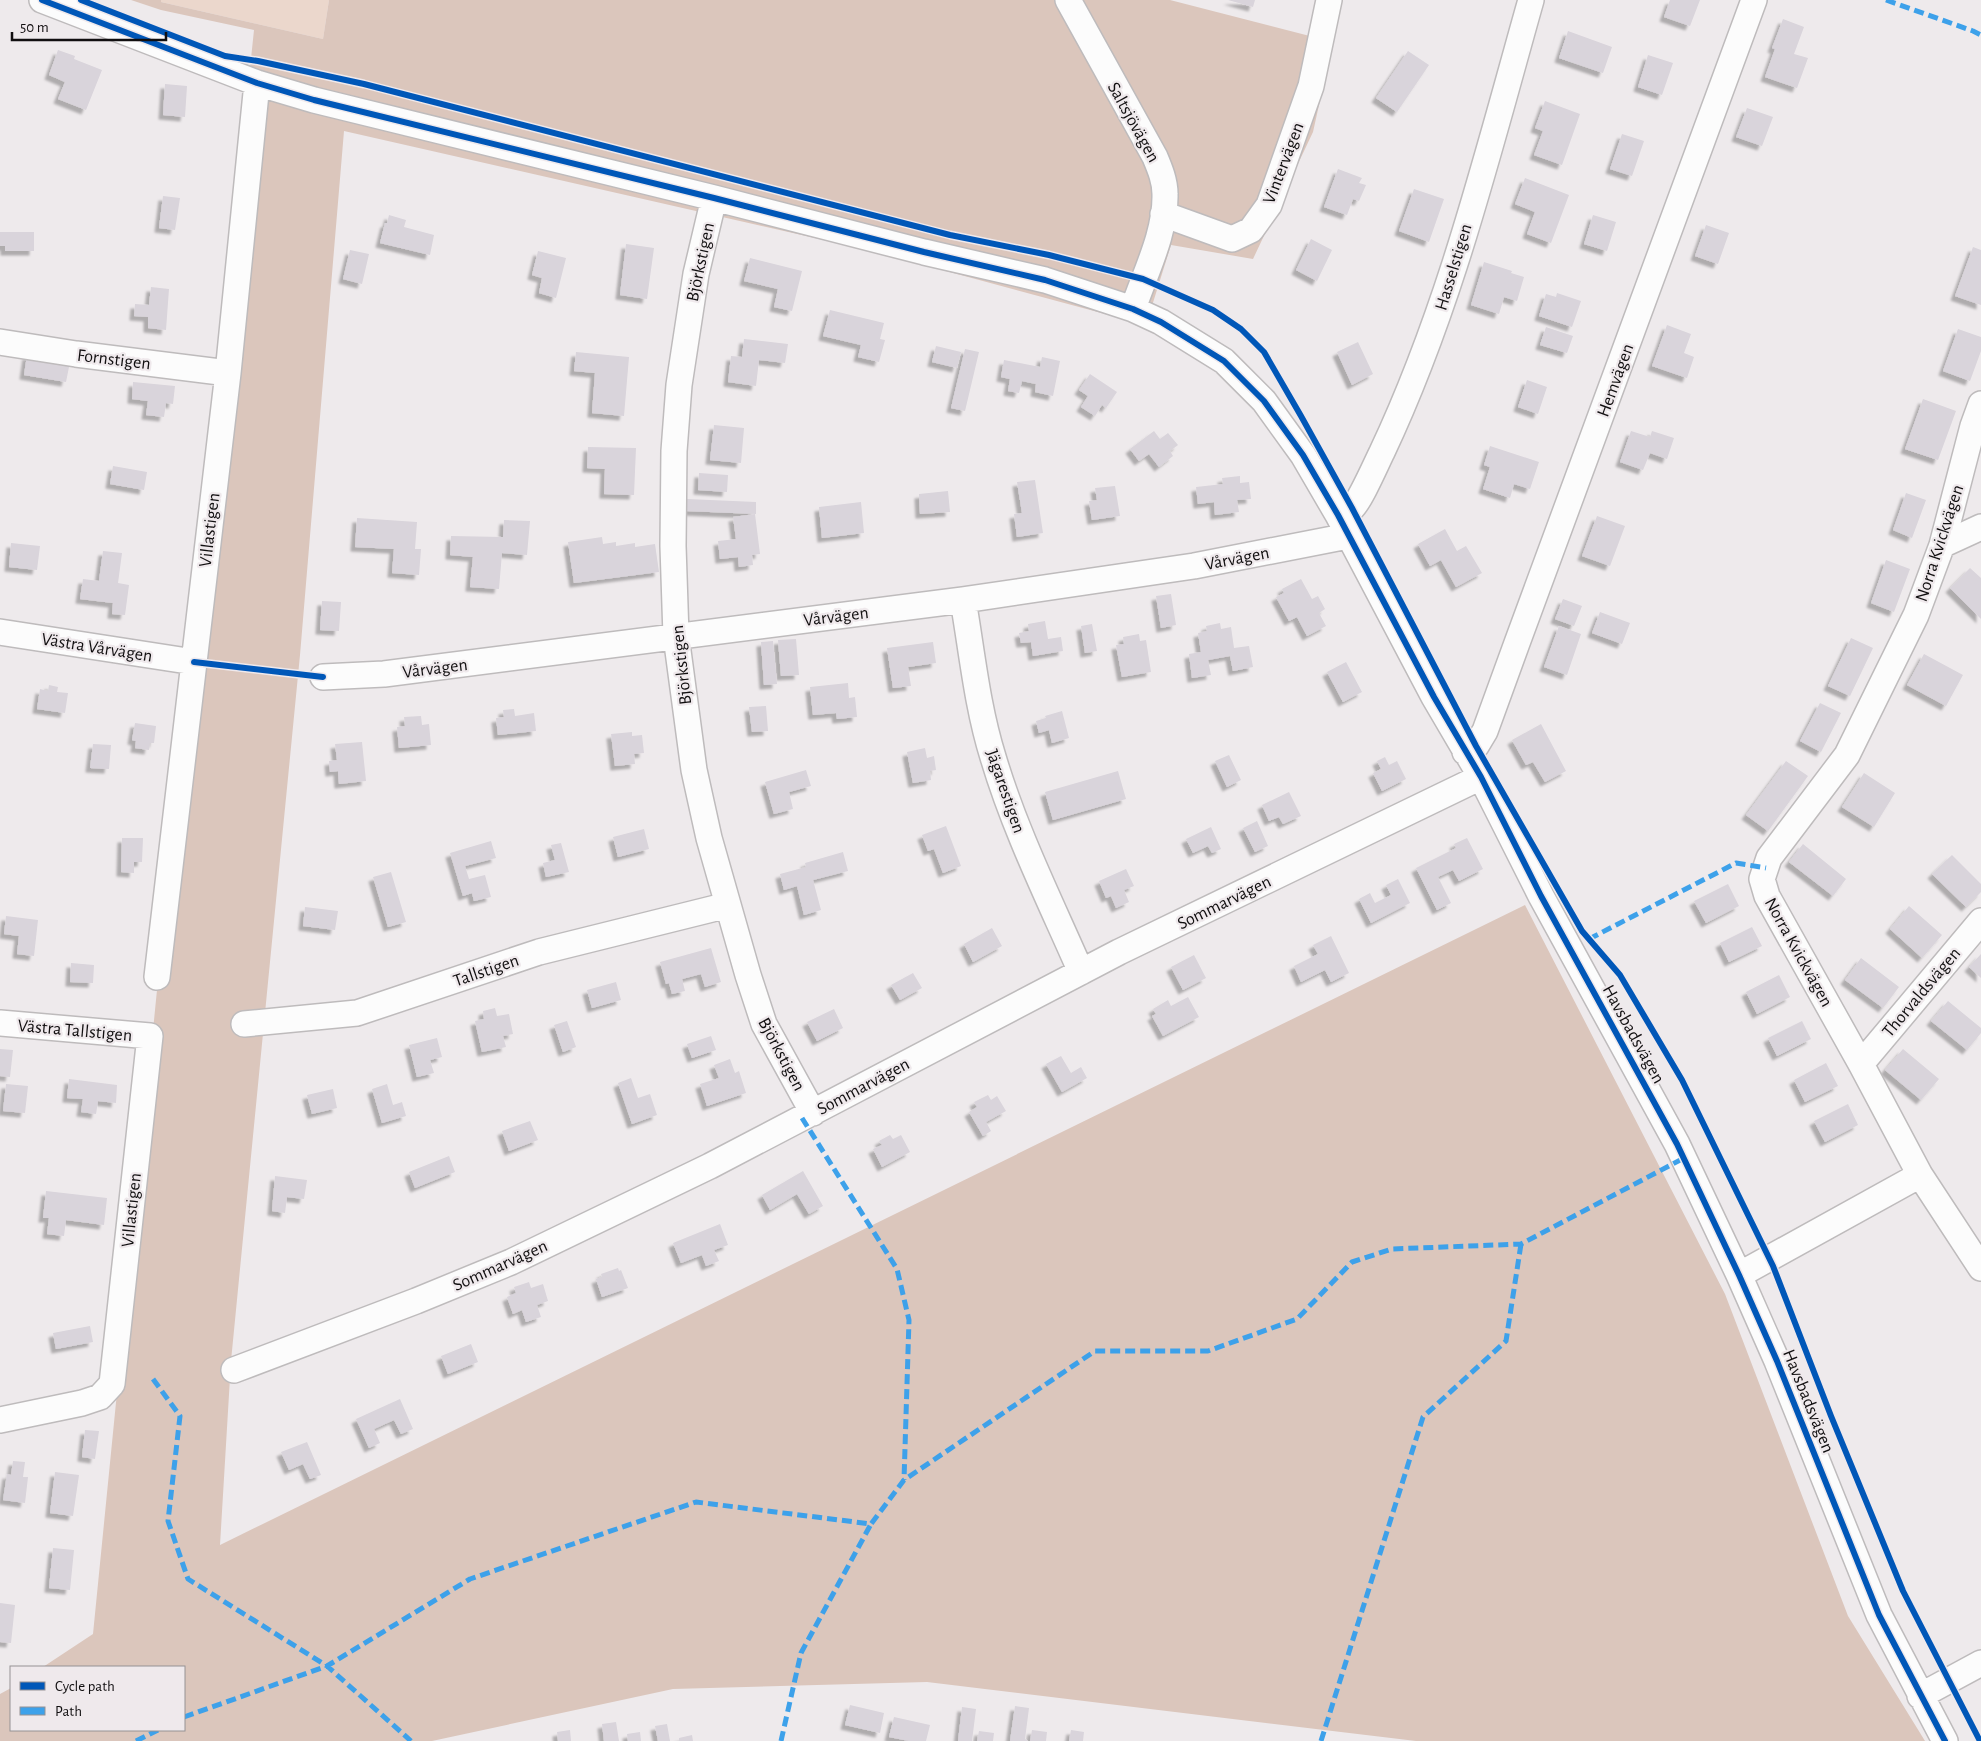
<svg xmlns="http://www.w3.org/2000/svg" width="1981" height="1741" font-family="'Alegreya Sans',sans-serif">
  <defs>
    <filter id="shadow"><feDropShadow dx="-4.5" dy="4.5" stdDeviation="1" flood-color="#0004"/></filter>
  </defs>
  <rect width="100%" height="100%" fill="#eeeaec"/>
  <path fill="#ebd7cc" d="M161,0H329L323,39L161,2Z"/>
  <path fill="#dbc6bc" d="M131,0H161V2L323,39L329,0H1170L1333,42L1313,132L1253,259L1171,245L1146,325L872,251L344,131L300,655L231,1361L220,1545L1525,905L1725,1294L1848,1616L1925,1741H1416L927,1682L673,1689L432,1741H0V1694L11,1688V1730H184V1667H43L93,1634L223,326L254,30L161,10Z"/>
  <path fill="#d9d4db" filter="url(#shadow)" d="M1228,0H1255L1253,7Z
    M1670,0H1700L1690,26L1664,17Z
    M1783,19L1804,27L1794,54L1808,58L1797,88L1765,77L1775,49L1772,48Z
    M1568,31L1612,47L1603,73L1559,58Z
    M58,50L75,56L74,59L102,70L86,110L58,99L65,82L49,75Z
    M1408,51L1429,65L1397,112L1376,98Z
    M1648,55L1673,63L1662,95L1638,87Z
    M165,84L187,86L185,117L163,115Z
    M1545,101L1580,114L1562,165L1534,155L1543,131L1535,128Z
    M1747,108L1773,117L1762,146L1736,137Z
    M1622,134L1644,141L1632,176L1610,169Z
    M1338,169L1362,178L1359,183L1366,185L1359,201L1353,199L1347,215L1324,207Z
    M1525,178L1569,195L1551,243L1527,234L1535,212L1515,204Z
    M1414,189L1444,199L1429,242L1399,231Z
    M163,196L180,198L175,230L159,228Z
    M389,215L406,220L404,227L434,235L430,255L380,243L385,223H387Z
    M1593,215L1616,222L1607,251L1584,244Z
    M1706,225L1729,233L1718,264L1695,256Z
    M0,232H34V251H5V246H0Z
    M1311,239L1332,250L1317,281L1296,270Z
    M626,244L654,248L647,299L620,295Z
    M1973,247L1981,250V305L1955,296Z
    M350,250L369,254L362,284L343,279Z
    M538,251L566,258L556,298L539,293L542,278L532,275Z
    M750,258L802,271L792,311L774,307L778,289L744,281Z
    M1484,262L1512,271L1511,273L1524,277L1517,301L1504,297L1499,314L1471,305Z
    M151,287L169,289L166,330L148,328V317L134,316L135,304L149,305Z
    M1557,293L1581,301L1572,327L1539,316L1546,294L1556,297Z
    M830,310L884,323L880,339L885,340L879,362L858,357L861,345L823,336Z
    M1667,325L1691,334L1684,353L1694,357L1687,378L1652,366Z
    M1546,327L1573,336L1567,353L1540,345Z
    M1958,329L1981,337V351L1970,381L1943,371Z
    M744,339L788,344L785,363L759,360L756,386L728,382L731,356L742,357Z
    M1358,342L1373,374L1352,385L1337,352Z
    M936,346L961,352L957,368L932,362Z
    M965,349L979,352L965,411L951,408Z
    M576,352L629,357L624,416L592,413L595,373L574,371Z
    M27,355L70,362L66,382L24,375Z
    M1042,357L1060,361L1053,396L1035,392L1036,384L1022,381L1019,393L1008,391L1010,379L1001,377L1004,360L1040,367Z
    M1090,374L1117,392L1106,408L1102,405L1095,416L1081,407L1088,396L1079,390Z
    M1527,380L1547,387L1538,414L1518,407Z
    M133,382L175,386L173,404L166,403L164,417L146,415L148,401L132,399Z
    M1923,399L1956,411L1938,460L1905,449Z
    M714,425L744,428L741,463L710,460Z
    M1154,431L1160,439L1168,433L1178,445L1170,451L1173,456L1159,467L1149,454L1139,461L1130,449Z
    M1631,431L1650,437L1652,431L1674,438L1667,459L1650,453L1643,470L1620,462Z
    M1490,446L1539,462L1530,489L1514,484L1510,498L1483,489L1490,467L1484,465Z
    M588,447L636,448L634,495L604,494L605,469L587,468Z
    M113,466L147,472L144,490L110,484Z
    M699,473L728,475L727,492L698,490Z
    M1240,476V483L1249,482L1251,499L1237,500L1239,512L1215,515L1214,502L1198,504L1196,487L1223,484L1222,478Z
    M1035,480L1043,533L1017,537L1014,514L1022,513L1017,482Z
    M1115,486L1120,516L1092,520L1089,501L1097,500L1095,488Z
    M948,491L950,512L920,514L919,494Z
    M1906,493L1926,500L1912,538L1893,530Z
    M687,499L756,502V514L686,511Z
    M861,502L864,533L822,538L819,507Z
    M755,514L760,554L752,555L753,565L739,567L738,557L720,559L718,541L736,539L733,517Z
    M1597,516L1625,526L1610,566L1582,556Z
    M357,518L417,522L415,549H421L419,575L392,573L394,549L355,547Z
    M504,520L530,521L527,555L502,553L499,589L470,587L473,557L450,555L451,536L503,537Z
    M1445,529L1457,551L1466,546L1482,573L1456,587L1441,560L1430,566L1418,544Z
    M602,537L603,544L616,542V546L635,543V547L655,544L659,572L574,583L568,542Z
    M11,543L40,546L37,570L9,567Z
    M103,551L122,553L118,583L129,585L125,615L112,614L113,603L80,599L83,579L99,581Z
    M1886,560L1910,569L1894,612L1871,603Z
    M1970,568L1981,578V619L1950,588Z
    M1301,579L1312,599L1318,596L1325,609L1319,613L1326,626L1307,636L1297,617L1289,621L1276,597L1284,593L1282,589Z
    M1171,594L1176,625L1161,628L1156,596Z
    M1563,599L1582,606L1574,626L1555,619Z
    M322,601L341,602L339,631L320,630Z
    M1600,612L1630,623L1622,644L1592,633Z
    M1045,621L1048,639L1061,637L1063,651L1033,656L1031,642L1021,643L1019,633L1029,631L1028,624Z
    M1220,623L1221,629L1231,627L1234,648L1249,646L1253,667L1233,671L1230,656L1208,660L1211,675L1192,678L1189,654L1201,652L1198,633L1207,631L1206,626Z
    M1092,624L1097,651L1085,653L1081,626Z
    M1559,626L1581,634L1567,675L1544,667Z
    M1139,634L1140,641L1146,640L1151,672L1122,677L1116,645L1124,644L1123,637Z
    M1851,638L1873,648L1850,696L1828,686Z
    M796,639L799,675L781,676L778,640Z
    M773,641L777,684L764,685L761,642Z
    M933,642L936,663L908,667L911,686L893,688L887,648Z
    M1924,654L1963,675L1946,706L1907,685Z
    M1346,662L1362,692L1343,702L1327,672Z
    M848,683L849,698L855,697L857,717L837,719L836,713L813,715L810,687Z
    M49,685L58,687L57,692L68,693L65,713L37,709L40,689L48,691Z
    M1820,703L1841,713L1821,752L1800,741Z
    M766,706L768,731L752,732L749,707Z
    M514,709L515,716L534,713L536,731L498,735L496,718L504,717L503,710Z
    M1062,711L1069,738L1052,743L1049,730L1039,733L1036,721L1046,718L1045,716Z
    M421,716L422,725L429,724L431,745L399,748L397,727L405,726L404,717Z
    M135,723L156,726L154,743H150L149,750L135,748L136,741L132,740Z
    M1541,724L1566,771L1545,782L1533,762L1526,765L1512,740Z
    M632,732V736L642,735L644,753L634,754L635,764L615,766L611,734Z
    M362,742L366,781L339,784L338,771L330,772L329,761L337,760L335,744Z
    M93,744L111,745L109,769L90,768Z
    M925,748L927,758L934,756L936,770L930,771L931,780L913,783L907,752Z
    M1229,755L1241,780L1227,787L1215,761Z
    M1385,757L1389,765L1397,761L1406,779L1382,791L1373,773L1381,769L1377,761Z
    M1786,761L1808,776L1768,831L1746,815Z
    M806,770L811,786L789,792L793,809L774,814L765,782Z
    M1118,771L1126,799L1053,820L1045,792Z
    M1864,773L1895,793L1874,827L1842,807Z
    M1289,792L1301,816L1283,824L1279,817L1269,821L1262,805Z
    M1257,821L1268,846L1255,852L1243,828Z
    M946,826L961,866L943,873L934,849L928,851L922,835Z
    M1211,827L1221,849L1212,853L1208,846L1193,853L1186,839Z
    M644,829L649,849L618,857L613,837Z
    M122,838H143L142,862H134V873L121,872Z
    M1467,838L1483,869L1459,881L1453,870L1438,877L1451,903L1437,910L1416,868L1456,848L1454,844Z
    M491,841L496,858L465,866L469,879L485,875L491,897L474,901L472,893L463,896L450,853Z
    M561,843L569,872L546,877L543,863L555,860L551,845Z
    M1803,844L1846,879L1833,896L1789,862Z
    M843,852L848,871L813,880L821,910L804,915L797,886L784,890L780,874L806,867L805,863Z
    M1952,855L1981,884V892L1966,907L1932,874Z
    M1126,869L1134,886L1124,890L1129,902L1116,908L1111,896L1106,898L1099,881Z
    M391,872L406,922L388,927L373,877Z
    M1398,879L1410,903L1371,923L1359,899L1370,893L1375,903L1391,895L1386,885Z
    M1728,884L1739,906L1706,923L1694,901Z
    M1909,906L1942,935L1922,958L1890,929Z
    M305,907L338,911L335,930L303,926Z
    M6,916L38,920L34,956L17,954L19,936L4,934Z
    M1752,927L1762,946L1729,962L1720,943Z
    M992,928L1002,946L973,962L964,944Z
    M1331,936L1349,973L1331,982L1325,970L1301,982L1294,966L1318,954L1313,945Z
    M711,948L721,982L705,987L701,974L682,979L685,991L672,994L669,983L666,984L660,962Z
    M1981,954V978L1969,967Z
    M1194,955L1206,978L1183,990L1171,967Z
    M1861,958L1899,987L1883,1008L1845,980Z
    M71,963L94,965L93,983L70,982Z
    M913,973L922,988L900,1000L891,985Z
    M1779,975L1790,997L1757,1014L1746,992Z
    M616,982L621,1000L592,1008L587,990Z
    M1188,997L1199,1017L1163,1036L1152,1016L1156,1014L1153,1009L1168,1000L1171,1006Z
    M1948,1001L1981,1028V1033L1967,1050L1931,1021Z
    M495,1008L497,1016L509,1014L513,1034L503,1036L506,1047L482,1052L475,1021L484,1019L483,1011Z
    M834,1009L843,1028L817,1041L807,1022Z
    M567,1021L576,1047L563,1052L554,1025Z
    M1802,1021L1811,1039L1777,1056L1768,1038Z
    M711,1036L716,1050L692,1058L687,1044Z
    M437,1038L442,1057L430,1060L434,1073L417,1077L409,1045Z
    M0,1049L13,1050L10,1077L0,1076Z
    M1903,1049L1939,1079L1921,1100L1885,1070Z
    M1061,1056L1071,1073L1081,1067L1087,1078L1062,1092L1046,1064Z
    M730,1059L735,1073L739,1071L746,1093L707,1106L700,1084L719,1078L714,1065Z
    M1826,1063L1838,1086L1805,1102L1794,1080Z
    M631,1078L638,1098L650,1094L657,1115L632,1124L618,1083Z
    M69,1079L117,1085L116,1103L98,1101L96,1114L81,1112L83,1099L67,1098Z
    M6,1084L28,1086L25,1113L3,1111Z
    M387,1084L393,1105L402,1102L406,1116L382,1123L372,1089Z
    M333,1089L337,1108L312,1114L307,1095Z
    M988,1095L991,1100L997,1096L1006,1111L986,1122L991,1131L983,1136L969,1112L977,1107L974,1102Z
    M1848,1104L1858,1125L1825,1142L1814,1121Z
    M530,1121L538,1140L509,1151L502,1131Z
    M890,1135L893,1139L901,1135L910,1152L882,1167L873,1149L882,1145L879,1141Z
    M449,1156L455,1172L415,1188L409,1172Z
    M803,1171L823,1206L809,1214L797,1194L770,1210L762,1195Z
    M275,1176L307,1180L304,1199L287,1197L285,1213L272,1211Z
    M46,1191L107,1198L104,1225L66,1220L64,1236L47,1234L49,1218H43Z
    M720,1224L728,1245L714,1250L719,1261L706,1266L702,1255L681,1263L673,1243Z
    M618,1268L619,1271L621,1270L628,1288L602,1297L596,1279L602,1277L601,1274Z
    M529,1282L531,1288L543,1284L548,1301L537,1305L541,1317L526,1322L522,1310L513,1314L507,1297L516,1293L514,1287Z
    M90,1326L93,1342L56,1349L53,1333Z
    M471,1344L478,1362L448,1374L441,1356Z
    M400,1399L413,1429L401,1434L394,1420L374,1429L380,1443L369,1448L356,1419Z
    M85,1430L99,1431L95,1459L82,1457Z
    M307,1442L321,1475L310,1479L303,1464L289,1470L281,1452Z
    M13,1461L25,1462L23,1477H28L25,1503L3,1500L7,1474L11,1475Z
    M55,1472L79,1475L73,1516L50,1513Z
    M53,1548L74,1550L70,1590L49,1588Z
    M0,1603L15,1605L11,1643L0,1642Z
    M850,1705L884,1713L880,1733L845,1725Z
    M1015,1706L1029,1708L1025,1739L1028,1741H1010Z
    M962,1707L976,1709L972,1741H958Z
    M894,1717L930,1725L926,1741H909L889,1737Z
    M616,1722L619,1741H604L602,1724Z
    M667,1724L670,1741H658L655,1726Z
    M570,1730L571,1741H558L557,1732Z
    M1032,1730L1047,1732L1046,1741H1030Z
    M1071,1730L1084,1732L1083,1741H1069Z
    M979,1731L994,1733L993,1741H977Z
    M640,1732L641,1741H628L627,1734Z
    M692,1735L693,1741H679V1738Z"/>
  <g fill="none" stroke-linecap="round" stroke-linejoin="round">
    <defs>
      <path id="minor" d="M42,0L257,83L314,100L714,198L924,252L1045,280L1133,309L1161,322L1224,361L1264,401L1303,455L1338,515L1434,697L1481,777L1541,896L1677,1144L1739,1275L1777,1361L1879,1615L1945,1741
        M1068,0L1155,157C1160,169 1165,181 1165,194C1166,233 1145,273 1133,309
        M714,198L696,274L679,385L674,451L673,546L676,636L694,770L709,838L748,975L764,1024L813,1113
        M1163,214L1232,239L1251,230L1269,205L1311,86L1329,0
        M0,342L76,354L228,373
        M1981,404L1973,426L1942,545L1916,615L1847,755L1769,858L1762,879L1767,896L1861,1064L1920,1175L1981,1268
        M1338,515C1342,513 1348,511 1352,508C1360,501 1376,464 1382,452C1450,308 1488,152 1531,0
        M1942,545L1981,527
        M963,600C972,652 977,706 993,757C1015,831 1050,901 1081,972
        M0,632L194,662
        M323,677L384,674L963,600L1194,566L1348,536
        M1465,752L1476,746L1485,731L1517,643L1754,0
        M157,977L228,373L257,83
        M0,1023L150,1036L112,1384L100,1397L82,1403L0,1420
        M244,1024L357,1013L539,952L728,905
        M1861,1064L1981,921
        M1739,1275L1920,1175
        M234,1370L416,1301L511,1262L710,1166L1119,952L1481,777
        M1920,1696L1981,1663"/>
    </defs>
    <use href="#minor" stroke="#bebbbc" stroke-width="28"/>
    <use href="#minor" stroke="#fcfcfc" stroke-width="25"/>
    <path stroke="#3da1ea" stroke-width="5" stroke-dasharray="10 5" stroke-linecap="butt" d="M1886,0L1973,31L1981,35
      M1589,939L1736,863L1766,868
      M802,1118L897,1269L909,1320L904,1480
      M153,1379L180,1416L168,1521L188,1579L327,1666L411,1741
      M184,1717L327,1666L470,1579L696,1502L871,1524L904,1480L1095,1351H1208L1297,1319L1352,1262L1392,1249L1521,1244L1684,1158
      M136,1741L158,1730
      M781,1741L801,1653L871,1524
      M1321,1741L1423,1417L1506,1341L1521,1244"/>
    <defs>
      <path id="cycleway" d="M42,0L257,83L314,100L714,198L924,252L1045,280L1133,309L1161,322L1224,361L1264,401L1303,455L1338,515L1434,697L1481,777L1541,896L1677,1144L1739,1275L1777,1361L1879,1615L1945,1741
        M81,0L225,56L258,61L364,84L950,235L1049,255L1143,279L1213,310L1241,329L1264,352L1301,416L1352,508L1476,746L1582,931L1620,975L1682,1080L1773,1266L1831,1416L1903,1591L1980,1741
        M194,662L323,677"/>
    </defs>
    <use href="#cycleway" stroke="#efe9ec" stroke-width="9"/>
    <use href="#cycleway" stroke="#0057b8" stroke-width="6"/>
  </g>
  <g text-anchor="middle" stroke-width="4.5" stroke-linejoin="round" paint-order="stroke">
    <g font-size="18" fill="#110f10" stroke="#efe9ec">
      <text transform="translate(1134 122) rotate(61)" y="6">Saltsjövägen</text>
      <text transform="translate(1283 163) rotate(-69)" y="6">Vintervägen</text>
      <text transform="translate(700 262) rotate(-78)" y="6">Björkstigen</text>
      <text transform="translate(1453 267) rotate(-73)" y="6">Hasselstigen</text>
      <text transform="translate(114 359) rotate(7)" y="6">Fornstigen</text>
      <text transform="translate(1615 380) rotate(-70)" y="6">Hemvägen</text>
      <text transform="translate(209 530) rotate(-83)" y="6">Villastigen</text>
      <text transform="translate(1939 543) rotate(-72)" y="6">Norra Kvickvägen</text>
      <text transform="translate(1237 558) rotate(-11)" y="6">Vårvägen</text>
      <text transform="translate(836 616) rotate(-7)" y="6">Vårvägen</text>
      <text transform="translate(97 647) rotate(9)" y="6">Västra Vårvägen</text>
      <text transform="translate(681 665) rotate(-96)" y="6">Björkstigen</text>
      <text transform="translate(435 668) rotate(-7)" y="6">Vårvägen</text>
      <text transform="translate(1006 791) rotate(71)" y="6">Jägarestigen</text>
      <text transform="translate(1224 902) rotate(-26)" y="6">Sommarvägen</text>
      <text transform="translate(1799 952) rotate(61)" y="6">Norra Kvickvägen</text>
      <text transform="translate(486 970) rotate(-19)" y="6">Tallstigen</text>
      <text transform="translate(1921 992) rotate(-50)" y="6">Thorvaldsvägen</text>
      <text transform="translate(75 1030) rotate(5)" y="6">Västra Tallstigen</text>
      <text transform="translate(1634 1034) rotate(61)" y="6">Havsbadsvägen</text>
      <text transform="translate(782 1054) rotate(62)" y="6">Björkstigen</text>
      <text transform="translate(863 1086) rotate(-28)" y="6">Sommarvägen</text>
      <text transform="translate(131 1210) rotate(-84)" y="6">Villastigen</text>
      <text transform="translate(500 1265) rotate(-24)" y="6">Sommarvägen</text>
      <text transform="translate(1809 1401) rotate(68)" y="6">Havsbadsvägen</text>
    </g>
  </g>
  <rect x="10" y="1666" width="175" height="65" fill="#efe9ec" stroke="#969294"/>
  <rect x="20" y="1682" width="25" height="8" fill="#0057b8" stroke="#969294"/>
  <text x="55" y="1691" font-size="15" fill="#110f10">Cycle path</text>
  <rect x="20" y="1707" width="25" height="8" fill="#3da1ea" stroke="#969294"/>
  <text x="55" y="1716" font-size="15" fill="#110f10">Path</text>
  <path d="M12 32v8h154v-8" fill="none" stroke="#110f10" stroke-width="2.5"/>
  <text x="20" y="32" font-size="15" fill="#110f10" stroke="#efe9ec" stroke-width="4" paint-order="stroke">50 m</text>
</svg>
